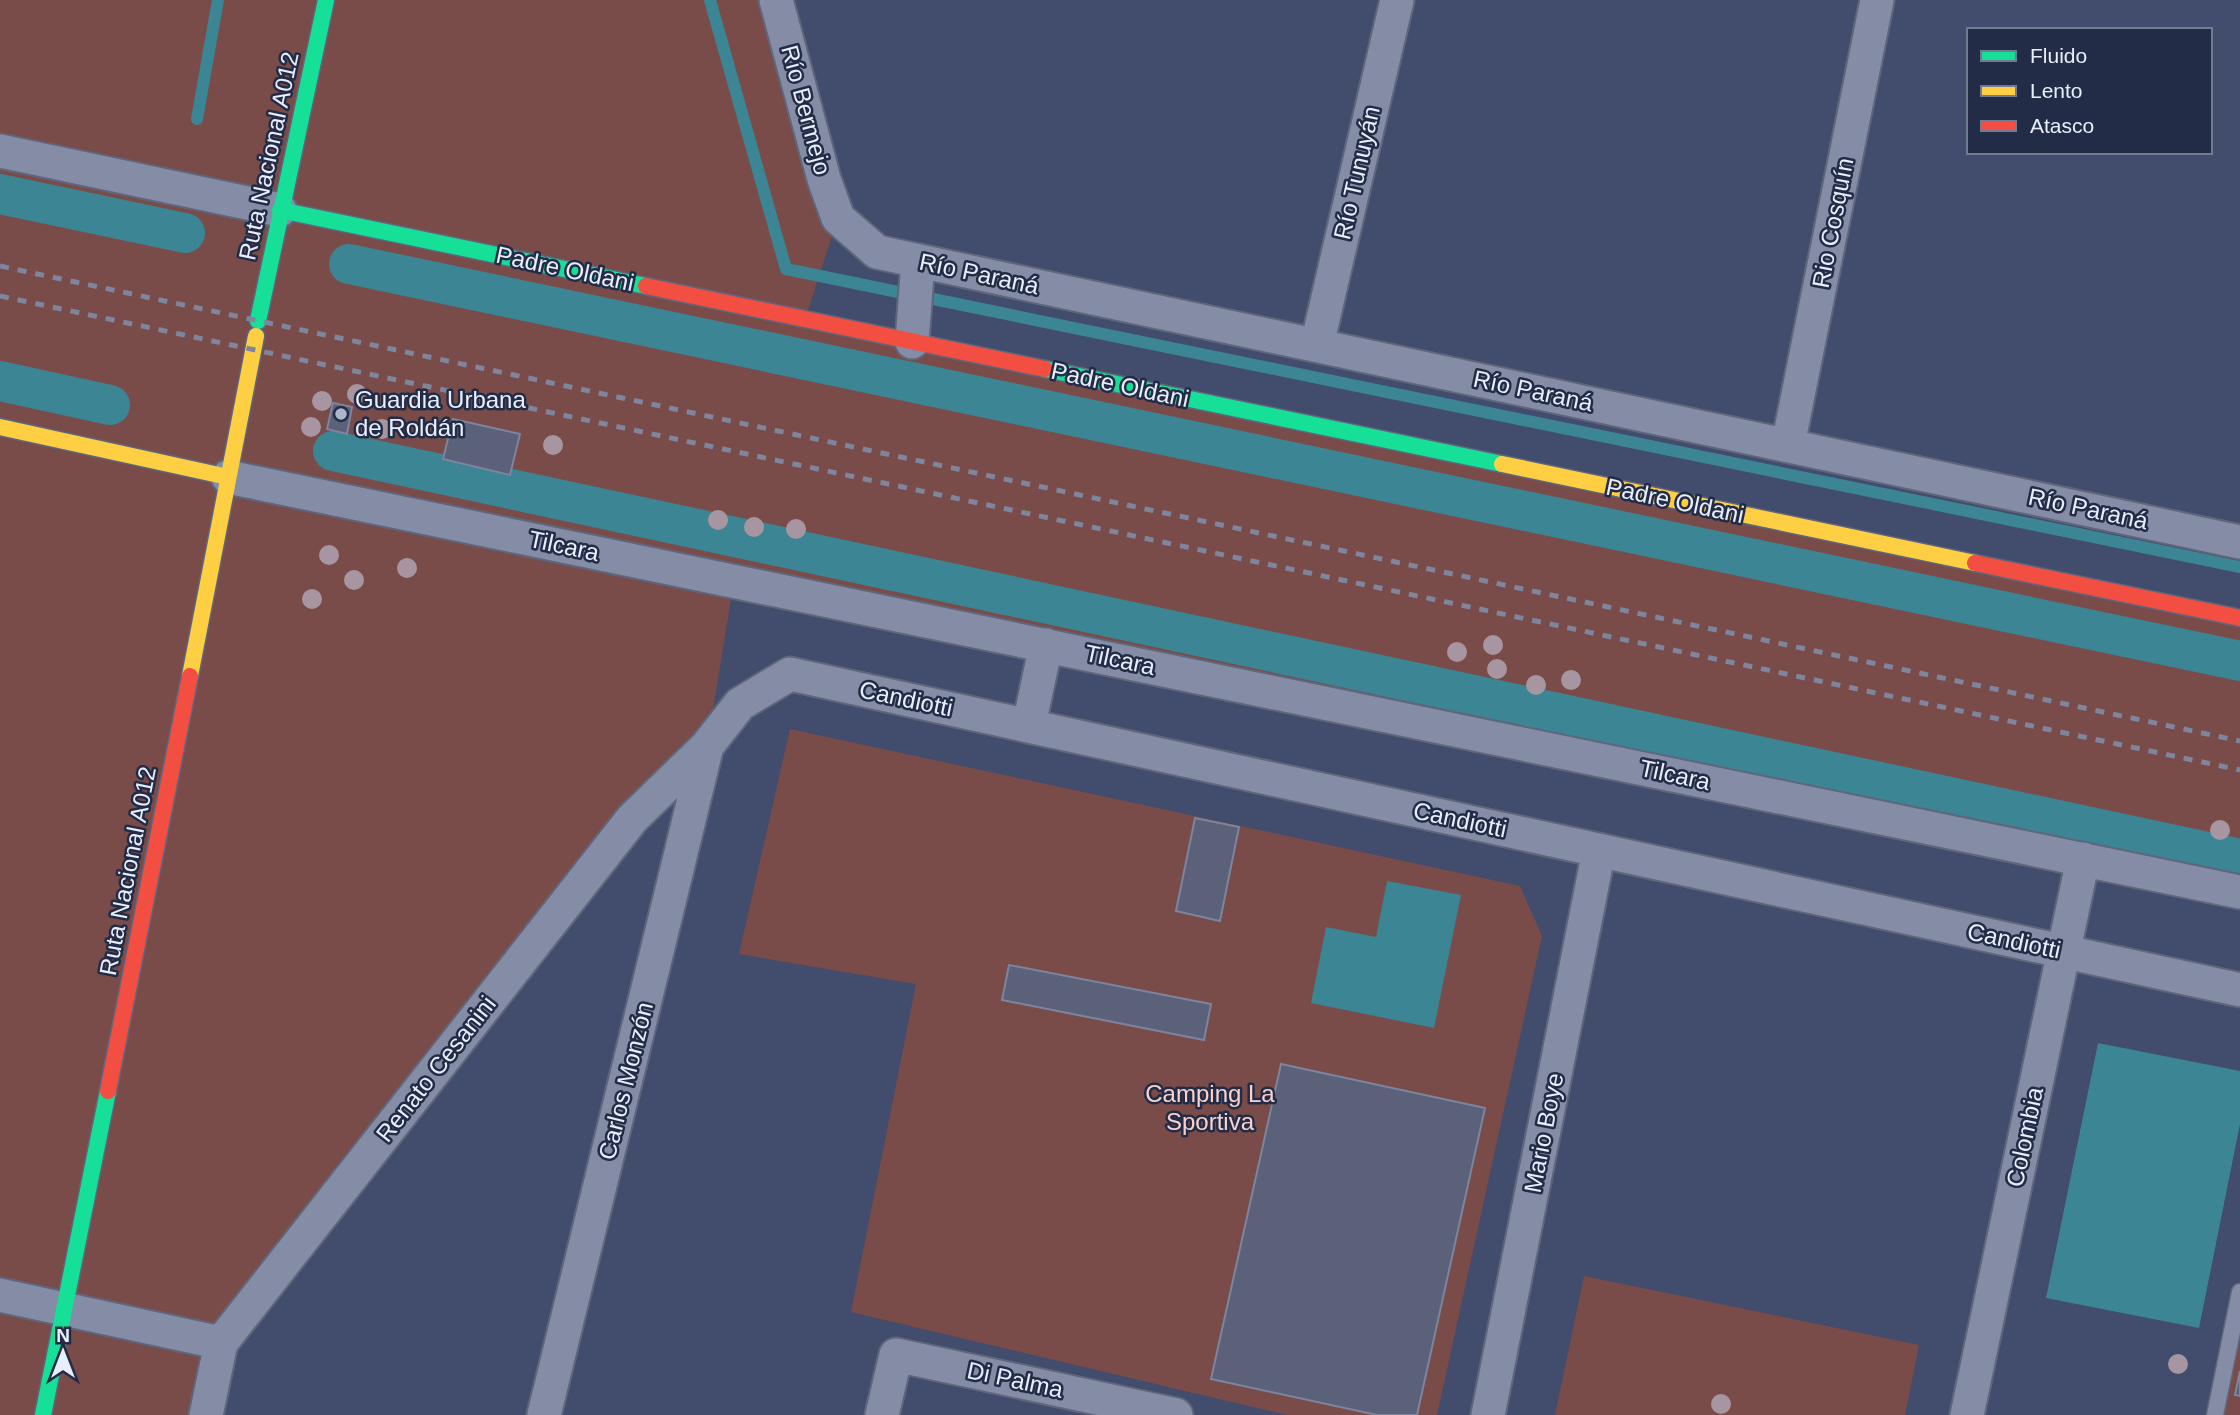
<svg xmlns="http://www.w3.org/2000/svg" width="2240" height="1415" font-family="Helvetica,sans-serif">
  <rect width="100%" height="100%" fill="#424c6c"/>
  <path fill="#7a4c49" d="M0,0H776L838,218L805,319L2240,618V892L734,581L707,746L221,1343L206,1415H0Z
    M790,729L1520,886L1542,936L1437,1415H1287L851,1312L916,984L739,954Z
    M1584,1276L1919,1345L1905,1415H1555Z
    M2240,1292V1415H2215Z"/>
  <path fill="#3b8594" d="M1387,881L1461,895L1434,1028L1311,1003L1326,927L1376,937Z
    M2098,1043L2240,1071V1124L2199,1328L2046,1298Z"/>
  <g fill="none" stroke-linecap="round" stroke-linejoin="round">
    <path stroke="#3b8594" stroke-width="12" d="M710,0L786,269L898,292
      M197,119L218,0
      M933,299L2240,567"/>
    <path stroke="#3b8594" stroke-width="40" d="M0,194L185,233
      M349,264L2240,661
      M0,381L110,405
      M333,451L2240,859"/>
  </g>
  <path fill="#5a6179" stroke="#7c85a0" stroke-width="2" d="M333,403L352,407L347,434L327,429Z
    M453,419L520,434L510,475L443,459Z
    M1195,818L1239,827L1220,921L1176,911Z
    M1009,965L1211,1004L1204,1040L1002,1000Z
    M1281,1064L1485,1108L1417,1415H1377L1211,1379Z
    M2240,1371V1396L2235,1395Z"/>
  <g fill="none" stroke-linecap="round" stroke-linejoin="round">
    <defs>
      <path id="lane" d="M2215,1415L2240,1292"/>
      <path id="street" d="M776,0L824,179L838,218L877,252L2240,542
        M0,151L280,210
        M912,342L918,261
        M1317,345L1397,0
        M1788,445L1877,0
        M228,477L2240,892
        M1029,725L1046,645
        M0,1295L221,1343
        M206,1415L221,1343L632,819L707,746L740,704L790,674L2240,990
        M544,1415L707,746
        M882,1415L896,1355L1176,1415
        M1488,1415L1599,850
        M1967,1415L2083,859"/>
      <path id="fast" d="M280,210L646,286
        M258,321L326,0
        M1045,369L1502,464
        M43,1415L108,1091"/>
      <path id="slow" d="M0,427L228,477
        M1502,464L1975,563
        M190,676L256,336"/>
      <path id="jam" d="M646,286L1045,369
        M1975,563L2240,618
        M108,1091L190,676"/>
    </defs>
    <use href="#lane" stroke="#5f667c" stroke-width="19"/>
    <use href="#street" stroke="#5f667c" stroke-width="37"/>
    <use href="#fast" stroke="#5f667c" stroke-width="19"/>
    <use href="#slow" stroke="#5f667c" stroke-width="19"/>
    <use href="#jam" stroke="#5f667c" stroke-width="19"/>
    <use href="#lane" stroke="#848da5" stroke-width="16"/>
    <use href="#street" stroke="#848da5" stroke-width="33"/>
    <use href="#fast" stroke="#16e098" stroke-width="16"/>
    <use href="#slow" stroke="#ffcf43" stroke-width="16"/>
    <use href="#jam" stroke="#f24e42" stroke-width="16"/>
    <path stroke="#7e859c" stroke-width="5" stroke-dasharray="9 9" stroke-linecap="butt" d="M0,266L2240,741
      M0,296L2240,770"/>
  </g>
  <g fill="#a796a1">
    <circle cx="357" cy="394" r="10"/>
    <circle cx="322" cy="401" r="10"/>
    <circle cx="311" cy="427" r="10"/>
    <circle cx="382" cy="429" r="10"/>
    <circle cx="553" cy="445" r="10"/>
    <circle cx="718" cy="520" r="10"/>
    <circle cx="754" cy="527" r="10"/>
    <circle cx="796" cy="529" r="10"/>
    <circle cx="329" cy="555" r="10"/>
    <circle cx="407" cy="568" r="10"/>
    <circle cx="354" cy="580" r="10"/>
    <circle cx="312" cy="599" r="10"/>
    <circle cx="1493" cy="645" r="10"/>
    <circle cx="1457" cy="652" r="10"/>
    <circle cx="1497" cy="669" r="10"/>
    <circle cx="1571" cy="680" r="10"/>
    <circle cx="1536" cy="685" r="10"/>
    <circle cx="2220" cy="830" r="10"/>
    <circle cx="2178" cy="1364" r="10"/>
    <circle cx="1721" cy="1404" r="10"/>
  </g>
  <circle fill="#aeb5ca" stroke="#232c47" stroke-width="2.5" cx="341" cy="414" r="7"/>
  <g text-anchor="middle" stroke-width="5" stroke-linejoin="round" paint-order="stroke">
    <g font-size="24" fill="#e8eefc" stroke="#232c47">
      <text transform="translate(806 110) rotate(75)" y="8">Río Bermejo</text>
      <text transform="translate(269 156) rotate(-78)" y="8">Ruta Nacional A012</text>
      <text transform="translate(1357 173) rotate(-77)" y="8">Río Tunuyán</text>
      <text transform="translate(1833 223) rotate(-79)" y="8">Rio Cosquín</text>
      <text transform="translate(565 269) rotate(12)" y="8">Padre Oldani</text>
      <text transform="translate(979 274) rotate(12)" y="8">Río Paraná</text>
      <text transform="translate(1120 385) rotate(12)" y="8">Padre Oldani</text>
      <text transform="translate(1533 391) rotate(12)" y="8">Río Paraná</text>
      <text transform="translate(1675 501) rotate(12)" y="8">Padre Oldani</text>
      <text transform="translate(2088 509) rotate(12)" y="8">Río Paraná</text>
      <text transform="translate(564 546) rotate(12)" y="8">Tilcara</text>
      <text transform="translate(1120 660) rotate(12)" y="8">Tilcara</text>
      <text transform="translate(906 699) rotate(12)" y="8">Candiotti</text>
      <text transform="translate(1675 775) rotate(12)" y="8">Tilcara</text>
      <text transform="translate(1460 820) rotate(12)" y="8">Candiotti</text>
      <text transform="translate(128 871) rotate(-79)" y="8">Ruta Nacional A012</text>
      <text transform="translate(2014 941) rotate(12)" y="8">Candiotti</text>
      <text transform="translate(436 1069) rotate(-52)" y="8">Renato Cesanini</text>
      <text transform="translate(626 1081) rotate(-76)" y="8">Carlos Monzón</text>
      <text transform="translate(1544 1133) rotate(-79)" y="8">Mario Boye</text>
      <text transform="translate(2025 1137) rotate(-78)" y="8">Colombia</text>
      <text transform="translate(1015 1380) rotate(12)" y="8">Di Palma</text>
    </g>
    <g font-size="24" fill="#e8eefc" stroke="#232c47" text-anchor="start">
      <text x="355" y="408">Guardia Urbana<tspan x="355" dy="28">de Roldán</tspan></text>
    </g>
    <g font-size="24" fill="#f9d2cc" stroke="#232c47">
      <text x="1210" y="1102">Camping La<tspan x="1210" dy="28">Sportiva</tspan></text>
    </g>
  </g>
  <rect x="1967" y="28" width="245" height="126" fill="#232c47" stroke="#727a8f" stroke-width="2"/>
  <rect x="1981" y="51" width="35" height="10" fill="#16e098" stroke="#727a8f" stroke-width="2"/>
  <text x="2030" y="63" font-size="21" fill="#e8eefc">Fluido</text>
  <rect x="1981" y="86" width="35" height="10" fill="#ffcf43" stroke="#727a8f" stroke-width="2"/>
  <text x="2030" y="98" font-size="21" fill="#e8eefc">Lento</text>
  <rect x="1981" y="121" width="35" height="10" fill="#f24e42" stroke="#727a8f" stroke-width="2"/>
  <text x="2030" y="133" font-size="21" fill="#e8eefc">Atasco</text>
  <g transform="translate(63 1352)" stroke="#232c47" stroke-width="5" paint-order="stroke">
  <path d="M0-5L12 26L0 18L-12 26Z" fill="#e8eefc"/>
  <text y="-10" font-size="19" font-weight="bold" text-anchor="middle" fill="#e8eefc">N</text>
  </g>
</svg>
